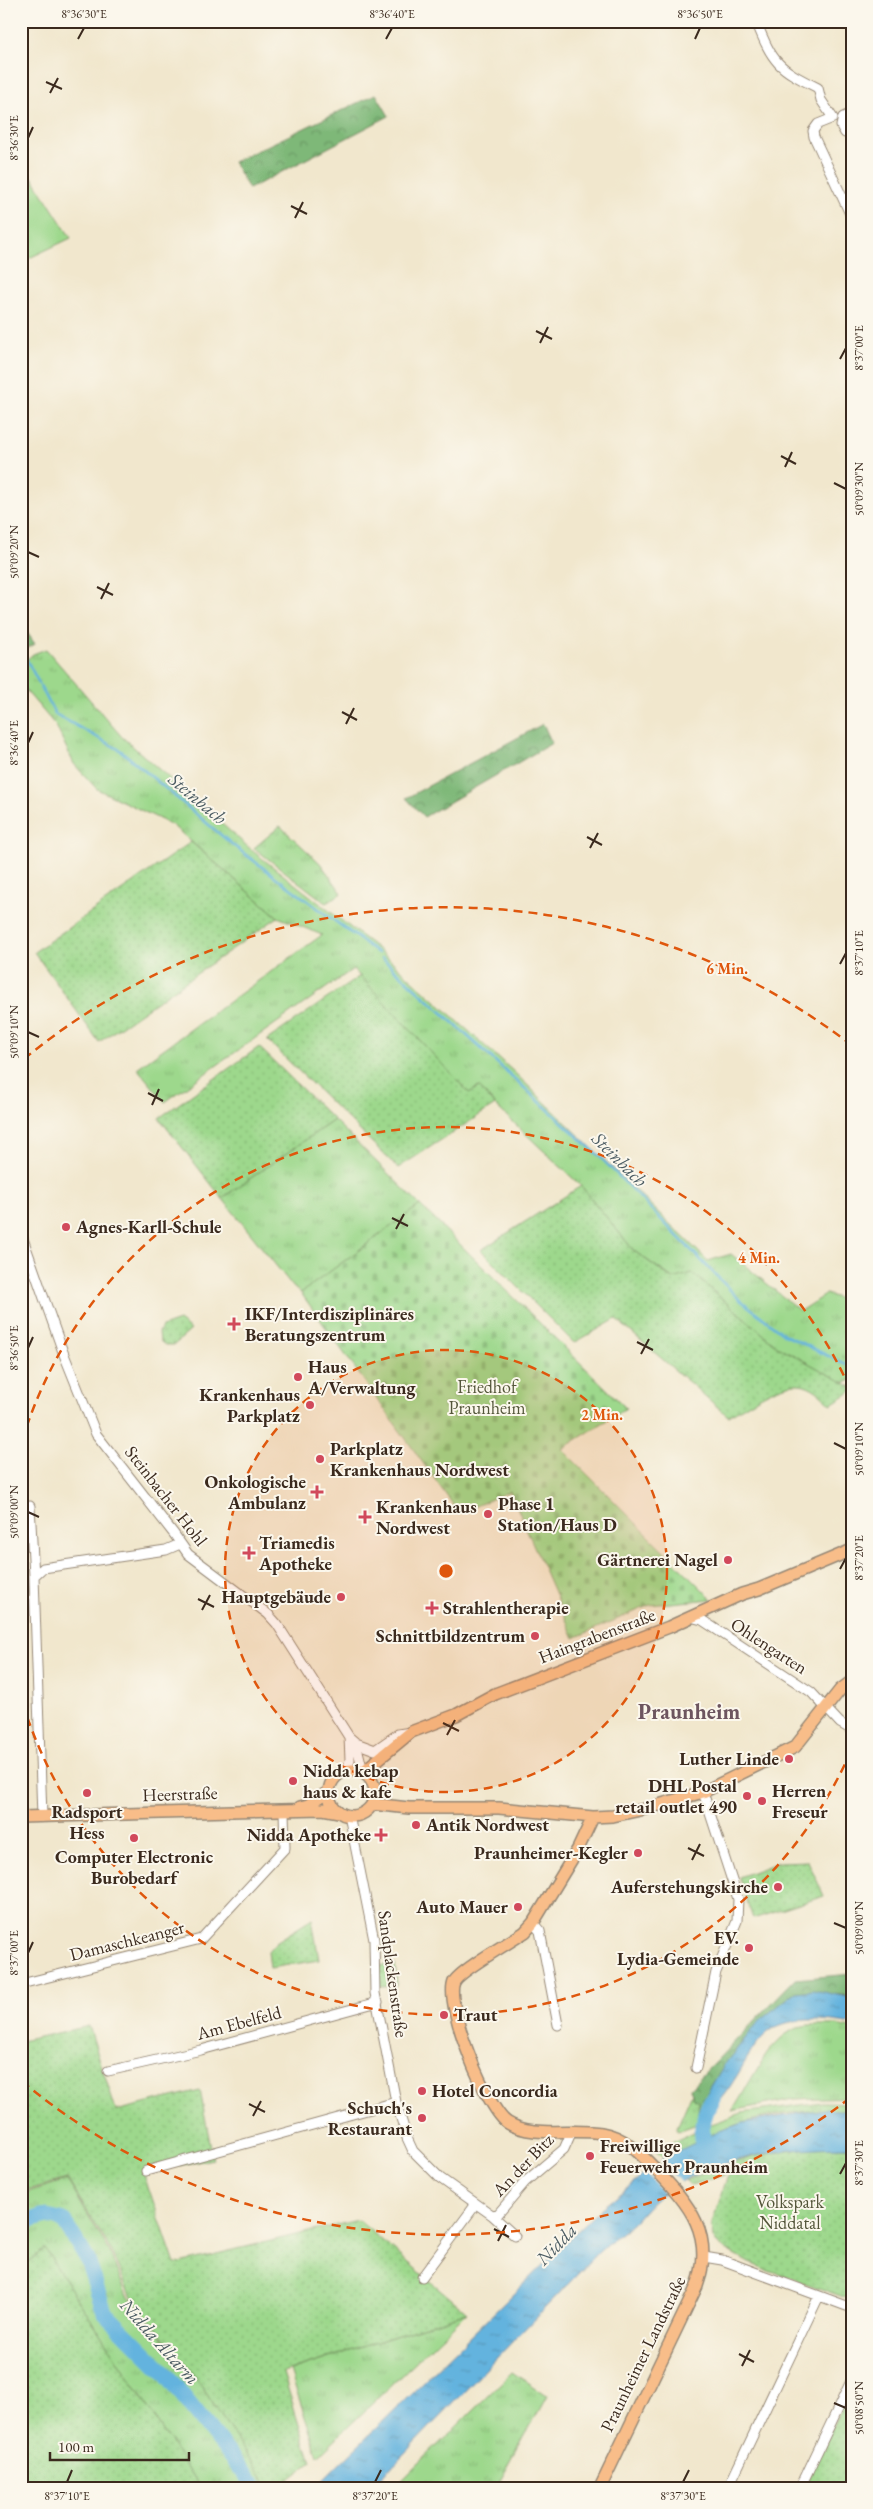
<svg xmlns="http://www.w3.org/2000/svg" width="873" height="2509" font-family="'EB Garamond',serif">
  <defs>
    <pattern id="grass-tufts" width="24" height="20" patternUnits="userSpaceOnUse" patternTransform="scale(1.25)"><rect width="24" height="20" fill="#9dd88c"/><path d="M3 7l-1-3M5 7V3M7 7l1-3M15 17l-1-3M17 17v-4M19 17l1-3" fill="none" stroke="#88ba78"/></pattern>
    <pattern id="forest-crowns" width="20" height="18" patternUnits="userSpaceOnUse" patternTransform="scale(1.25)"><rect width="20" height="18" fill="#7eb878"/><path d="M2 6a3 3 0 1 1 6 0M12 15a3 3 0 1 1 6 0" fill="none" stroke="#689662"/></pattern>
    <pattern id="cemetery-stones" width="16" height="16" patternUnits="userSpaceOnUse" patternTransform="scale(1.25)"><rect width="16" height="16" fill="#9dd88c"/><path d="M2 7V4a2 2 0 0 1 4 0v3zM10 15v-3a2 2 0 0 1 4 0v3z" fill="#88ba78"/></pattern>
    <pattern id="park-dots" width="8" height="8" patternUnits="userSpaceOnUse" patternTransform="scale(1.25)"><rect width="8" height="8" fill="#9dd88c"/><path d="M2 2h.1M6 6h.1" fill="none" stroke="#88ba78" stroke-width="1.8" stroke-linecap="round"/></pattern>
    <pattern id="water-ripples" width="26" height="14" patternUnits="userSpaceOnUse" patternTransform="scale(1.25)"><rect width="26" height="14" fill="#64b3de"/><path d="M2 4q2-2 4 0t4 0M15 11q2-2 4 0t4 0" fill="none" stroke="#5492b3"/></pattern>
  </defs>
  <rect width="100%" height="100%" fill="#fbf7ec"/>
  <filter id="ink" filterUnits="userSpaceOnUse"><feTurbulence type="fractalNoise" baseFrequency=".02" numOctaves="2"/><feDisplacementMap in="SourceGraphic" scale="10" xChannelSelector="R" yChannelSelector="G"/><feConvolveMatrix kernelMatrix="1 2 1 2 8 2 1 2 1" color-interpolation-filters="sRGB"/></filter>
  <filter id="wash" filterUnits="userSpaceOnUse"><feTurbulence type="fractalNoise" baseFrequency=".0096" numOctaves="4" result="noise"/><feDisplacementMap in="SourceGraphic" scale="20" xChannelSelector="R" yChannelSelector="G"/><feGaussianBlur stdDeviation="1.12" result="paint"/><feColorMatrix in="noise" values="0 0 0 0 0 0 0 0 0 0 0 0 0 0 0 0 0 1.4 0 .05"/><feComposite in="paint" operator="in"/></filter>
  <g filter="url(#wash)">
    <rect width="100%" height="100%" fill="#f1e7cd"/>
    <path fill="url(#grass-tufts)" stroke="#6c8155" d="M46,649L122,737L254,852L378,949L515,1073L708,1261L731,1254L800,1311L826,1294L852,1303V1380L844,1383L777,1346L692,1273L674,1279L634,1251L581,1186L495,1105L479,1087L469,1093L353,969L165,1102L137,1068L322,935L278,917L172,825L97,789L74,764L56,726L21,685V665L33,654Z
      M280,826L320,863L342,893L326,903L254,848Z
      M334,1120L420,1205L301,1293L294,1288L222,1198Z
      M808,2025H835L852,2028V2097L793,2099L732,2111C752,2083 770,2030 808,2025Z
      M693,2091L694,2099L699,2101L698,2115L705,2121L678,2131L677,2127Z
      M822,2102L852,2103V2111C804,2108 749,2116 705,2138L709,2125L742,2113Z
      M700,2129L698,2142L664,2158L656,2150Z
      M852,2147L747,2167L690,2186L685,2181L717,2168L755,2156Z
      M67,2180L109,2250L127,2296L192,2372L269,2488H200L45,2249L21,2267V2194Z
      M467,2312L318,2456L290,2371Z
      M512,2372L547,2396L496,2488H394Z"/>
    <path fill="url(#forest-crowns)" stroke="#5c714b" d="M376,94L389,116L249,189L233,162Z
      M21,624L35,644L21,652Z
      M543,724L552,743L424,817L406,798Z
      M852,1974V1998L842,1995L796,1992C758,2020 733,2050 709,2090C704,2098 702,2107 698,2115L699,2101L694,2099L690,2088L795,1979Z"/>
    <path fill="url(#cemetery-stones)" stroke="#6c8155" d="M420,1205L626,1408L562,1449L712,1599L650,1605L574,1638L510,1491L459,1513L301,1293Z"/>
    <path fill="url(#park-dots)" stroke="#6c8155" d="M191,842L278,917L99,1042L34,952Z
      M360,976L469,1093L479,1087L495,1105L398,1168L267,1040Z
      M259,1047L334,1120L222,1198L159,1118Z
      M581,1186L634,1251L673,1279L692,1273L777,1346L852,1387V1391L831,1404C822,1395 812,1385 799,1384C779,1382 746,1406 728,1416L616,1319L574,1343L481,1250Z
      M179,1321L191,1330L174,1345H165L160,1341L159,1332L162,1327Z
      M808,1861L824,1896L753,1919L739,1877L779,1862Z
      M312,1919L319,1960L270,1968L268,1951L276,1942Z
      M395,1964L397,1986L379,1987L377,1966Z
      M89,2026L116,2111L200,2090L213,2159L143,2172L175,2264L358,2220L467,2312L283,2373L311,2462L277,2488H269L192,2372L130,2296L110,2248L67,2179L21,2192V2041Z
      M813,2147H852V2300L749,2263L719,2246L713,2238L712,2223L732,2163L755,2156Z
      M45,2249L200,2488H21V2267Z
      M852,2388V2488H803Z"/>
    <path fill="#9dd88c" stroke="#6c8155" d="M21,160L71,238L21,262Z"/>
    <path fill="url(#water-ripples)" stroke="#506e7e" d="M813,1990L852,1998V2024C827,2019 786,2015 766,2034C751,2047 744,2066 733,2082C725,2095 714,2107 703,2118L699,2114L707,2093L724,2065L760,2020L796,1992Z
      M824,2109L852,2111V2147C789,2147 714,2156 662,2194C650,2202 642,2214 632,2224C621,2233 610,2242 600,2251L371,2488H315L599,2210L664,2158L719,2131L743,2123Z"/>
    <path fill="#f1e7cd" d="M659,2159L683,2185L666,2194L644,2172Z"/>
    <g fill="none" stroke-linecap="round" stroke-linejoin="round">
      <path stroke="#64b3de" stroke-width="2.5" d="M21,649L55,714L120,750L234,846L378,953
        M382,958L597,1154L739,1299L785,1335L847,1365"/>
      <path stroke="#64b3de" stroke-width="16" d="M705,2155C700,2134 701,2117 713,2098
        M21,2224L44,2216L63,2220L87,2259L105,2313L164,2372L256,2488"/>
    </g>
  </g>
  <g filter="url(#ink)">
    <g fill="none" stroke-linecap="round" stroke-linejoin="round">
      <defs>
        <path id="minor" d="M756,21C773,64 778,68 818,88L821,100L833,118L818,124L813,131L814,137L852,218
          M852,113L843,117L841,126L845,133L852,135
          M21,1233L63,1352L96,1434L174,1534L188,1554L268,1614L277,1624L349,1737L356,1743L375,1750L398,1734L411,1732
          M30,1506L34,1576
          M690,1617L702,1620L811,1692L840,1723L852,1730
          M356,1743L363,1771
          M347,1771L350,1760L349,1737
          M349,1815L374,1940L375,1993L396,2102L407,2138L413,2151L440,2178L492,2215L515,2236
          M42,1817L34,1576L43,1568L166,1550L180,1544
          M533,1923L540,1931L558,2025
          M21,1984L201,1939L285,1848L284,1811
          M696,2068L716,1972L737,1921L738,1899L703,1792
          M108,2071L201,2050L378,2002
          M146,2171L396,2102
          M492,2215L498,2214L525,2182L564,2149L572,2131
          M704,2257L722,2260L852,2308
          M422,2277L476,2204
          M728,2488L819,2296
          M800,2488L852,2379"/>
        <path id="major" d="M329 1793a23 23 0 1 1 46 0a23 23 0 1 1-46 0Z
          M364,1771L411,1732L456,1715L495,1694L669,1627L742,1594L759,1589L852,1550
          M372,1804L409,1808H499L593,1817L613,1816L645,1809L703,1792L795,1747L840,1690L852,1681
          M300,1807L308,1805L328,1792
          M21,1817L232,1811L323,1809L339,1812
          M593,1817L578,1849L533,1923L525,1932C512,1941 459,1971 454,1982C444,2004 487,2110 508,2123C532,2138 574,2128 601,2133C625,2137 640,2153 656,2170C690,2205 715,2235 697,2286L600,2488"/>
      </defs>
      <use href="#minor" stroke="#968876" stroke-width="11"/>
      <use href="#major" stroke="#968876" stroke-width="14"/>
      <use href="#minor" stroke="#fff" stroke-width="9"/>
      <use href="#major" stroke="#f8bd89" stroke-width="11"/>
    </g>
  </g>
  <path fill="none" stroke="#3b2a1e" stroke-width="2" d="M78,39L84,28M386,39L392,28M695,39L700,28M46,82L62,89M50,93L58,78M28,138L33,127M291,206L307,214M295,218L303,202M536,331L552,339M540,343L548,327M840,359L846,348M781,456L796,464M785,467L792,452M834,483L846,489M28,552L39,557M97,587L113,595M101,599L109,583M342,712L357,720M346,724L354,708M28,743L33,732M587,837L602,845M590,848L598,833M840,964L846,953M28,1032L39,1037M148,1093L163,1101M152,1105L159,1089M392,1218L408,1226M396,1229L404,1214M637,1342L653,1350M28,1348L33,1337M641,1354L649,1339M834,1443L846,1449M28,1512L39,1517M840,1569L846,1558M198,1599L214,1607M202,1610L210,1595M443,1723L459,1731M447,1735L455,1720M688,1848L704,1856M692,1860L700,1844M834,1923L846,1928M28,1953L33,1942M249,2104L265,2112M253,2116L261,2101M840,2174L846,2163M494,2229L509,2237M498,2241L506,2225M739,2354L754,2362M742,2366L750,2350M834,2403L846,2408M67,2482L72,2470M375,2482L381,2470M683,2482L689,2470"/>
  <circle cx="446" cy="1571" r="221" fill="#df570d" fill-opacity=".12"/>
  <g fill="none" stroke="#df570d" stroke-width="2.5" stroke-dasharray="9 6">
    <circle cx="446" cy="1571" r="221"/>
    <path d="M851 1751A443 443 0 0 1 22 1701M22 1441A443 443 0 0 1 851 1391"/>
    <path d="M850 2098A664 664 0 0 1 24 2083M24 1059A664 664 0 0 1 850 1044"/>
  </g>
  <g fill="#d1495b" stroke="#fbf7ec" stroke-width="2">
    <circle cx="66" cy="1227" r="5"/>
    <path d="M231.5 1316.5h5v5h5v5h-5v5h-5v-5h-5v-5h5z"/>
    <circle cx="298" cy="1377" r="5"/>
    <circle cx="310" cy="1405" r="5"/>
    <circle cx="320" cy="1459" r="5"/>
    <path d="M314.5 1484.5h5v5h5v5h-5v5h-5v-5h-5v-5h5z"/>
    <circle cx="488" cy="1514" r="5"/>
    <path d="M362.5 1509.5h5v5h5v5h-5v5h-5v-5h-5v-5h5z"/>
    <path d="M246.5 1545.5h5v5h5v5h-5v5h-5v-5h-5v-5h5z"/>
    <circle cx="728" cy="1560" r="5"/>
    <circle cx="341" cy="1597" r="5"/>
    <path d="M429.5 1600.5h5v5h5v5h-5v5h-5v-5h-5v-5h5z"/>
    <circle cx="535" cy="1636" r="5"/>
    <circle cx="789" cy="1759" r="5"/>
    <circle cx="293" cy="1781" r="5"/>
    <circle cx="87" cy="1793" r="5"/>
    <circle cx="747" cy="1796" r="5"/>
    <circle cx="762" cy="1801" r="5"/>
    <circle cx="416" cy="1825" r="5"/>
    <path d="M378.5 1827.5h5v5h5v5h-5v5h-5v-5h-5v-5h5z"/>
    <circle cx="134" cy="1838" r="5"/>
    <circle cx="638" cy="1853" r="5"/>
    <circle cx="778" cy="1887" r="5"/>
    <circle cx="518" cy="1907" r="5"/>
    <circle cx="749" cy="1948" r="5"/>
    <circle cx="444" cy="2015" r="5"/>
    <circle cx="422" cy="2091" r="5"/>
    <circle cx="422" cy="2118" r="5"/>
    <circle cx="590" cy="2156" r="5"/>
  </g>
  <g text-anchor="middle" stroke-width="4" stroke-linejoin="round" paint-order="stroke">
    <g font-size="18" font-weight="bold" fill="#3b2a1e" stroke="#fbf7ec" text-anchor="start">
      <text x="76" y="1233">Agnes-Karll-Schule</text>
      <text x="245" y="1320">IKF/Interdisziplinäres<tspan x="245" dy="21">Beratungszentrum</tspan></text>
      <text x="308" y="1373">Haus<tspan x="308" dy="21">A/Verwaltung</tspan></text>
      <text x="300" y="1401" text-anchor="end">Krankenhaus<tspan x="300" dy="21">Parkplatz</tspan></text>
      <text x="330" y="1455">Parkplatz<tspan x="330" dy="21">Krankenhaus Nordwest</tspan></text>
      <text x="306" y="1488" text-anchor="end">Onkologische<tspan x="306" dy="21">Ambulanz</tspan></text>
      <text x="498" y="1510">Phase 1<tspan x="498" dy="21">Station/Haus D</tspan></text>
      <text x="376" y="1513">Krankenhaus<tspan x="376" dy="21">Nordwest</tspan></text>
      <text x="259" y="1549">Triamedis<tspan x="259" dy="21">Apotheke</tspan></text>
      <text x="718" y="1566" text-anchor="end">Gärtnerei Nagel</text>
      <text x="331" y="1603" text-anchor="end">Hauptgebäude</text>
      <text x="443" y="1614">Strahlentherapie</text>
      <text x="525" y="1642" text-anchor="end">Schnittbildzentrum</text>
      <text x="779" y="1765" text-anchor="end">Luther Linde</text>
      <text x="303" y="1777">Nidda kebap<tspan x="303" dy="21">haus &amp; kafe</tspan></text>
      <text x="737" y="1792" text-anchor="end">DHL Postal<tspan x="737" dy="21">retail outlet 490</tspan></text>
      <text x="772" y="1797">Herren<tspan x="772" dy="21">Freseur</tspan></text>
      <text x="87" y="1818" text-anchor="middle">Radsport<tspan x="87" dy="21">Hess</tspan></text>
      <text x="426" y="1831">Antik Nordwest</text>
      <text x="371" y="1841" text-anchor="end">Nidda Apotheke</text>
      <text x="628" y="1859" text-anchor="end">Praunheimer-Kegler</text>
      <text x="134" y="1863" text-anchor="middle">Computer Electronic<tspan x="134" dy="21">Burobedarf</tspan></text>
      <text x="768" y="1893" text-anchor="end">Auferstehungskirche</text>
      <text x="508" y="1913" text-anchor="end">Auto Mauer</text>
      <text x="739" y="1944" text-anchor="end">EV.<tspan x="739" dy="21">Lydia-Gemeinde</tspan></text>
      <text x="454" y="2021">Traut</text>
      <text x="432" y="2097">Hotel Concordia</text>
      <text x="412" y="2114" text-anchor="end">Schuch's<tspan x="412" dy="21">Restaurant</tspan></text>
      <text x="600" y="2152">Freiwillige<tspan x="600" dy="21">Feuerwehr Praunheim</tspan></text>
    </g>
    <g font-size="18" fill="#54563a" stroke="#fbf7ec">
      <text x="487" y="1393">Friedhof<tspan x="487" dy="21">Praunheim</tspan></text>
      <text x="790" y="2208">Volkspark<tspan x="790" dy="21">Niddatal</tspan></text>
    </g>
    <g font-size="18" fill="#3b2a1e" stroke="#fbf7ec">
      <text transform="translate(166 1496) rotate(52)" y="6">Steinbacher Hohl</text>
      <text transform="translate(597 1636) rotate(-21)" y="6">Haingrabenstraße</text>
      <text transform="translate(769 1646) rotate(33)" y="6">Ohlengarten</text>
      <text transform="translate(180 1794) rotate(-2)" y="6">Heerstraße</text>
      <text transform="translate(127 1941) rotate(-14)" y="6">Damaschkeanger</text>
      <text transform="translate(393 1974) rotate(82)" y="6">Sandplackenstraße</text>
      <text transform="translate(239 2023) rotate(-15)" y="6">Am Ebelfeld</text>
      <text transform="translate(523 2165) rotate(-46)" y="6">An der Bitz</text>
      <text transform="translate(643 2354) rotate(-64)" y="6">Praunheimer Landstraße</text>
    </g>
    <g font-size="19" font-style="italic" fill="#495a61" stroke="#fbf7ec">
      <text transform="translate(198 798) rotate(40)" y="7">Steinbach</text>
      <text transform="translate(620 1159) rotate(45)" y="7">Steinbach</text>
      <text transform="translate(556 2244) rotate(-46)" y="7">Nidda</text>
      <text transform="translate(160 2341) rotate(48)" y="7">Nidda Altarm</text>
    </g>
    <g font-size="22" font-weight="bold" fill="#6d555f" stroke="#fbf7ec">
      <text x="689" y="1719">Praunheim</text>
    </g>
  </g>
  <circle cx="446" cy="1571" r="8" fill="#df570d" stroke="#fbf7ec" stroke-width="2.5"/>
  <g font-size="15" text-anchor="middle" font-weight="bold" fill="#df570d" stroke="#fbf7ec" stroke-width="4" stroke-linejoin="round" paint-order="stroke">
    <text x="727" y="974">6 Min.</text>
    <text x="759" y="1263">4 Min.</text>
    <text x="602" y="1420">2 Min.</text>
  </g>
  <rect width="873" height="2509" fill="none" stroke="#fbf7ec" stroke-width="55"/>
  <path d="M50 2452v8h139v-8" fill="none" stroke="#3b2a1e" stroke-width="2.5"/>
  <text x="58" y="2452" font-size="15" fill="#3b2a1e" stroke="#fbf7ec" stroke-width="4" paint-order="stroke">100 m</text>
  <rect x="28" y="28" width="818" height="2454" fill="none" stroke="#3b2a1e" stroke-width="2"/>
  <g font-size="12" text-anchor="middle" fill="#3b2a1e">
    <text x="84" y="18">8°36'30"E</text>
    <text x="392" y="18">8°36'40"E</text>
    <text x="700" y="18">8°36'50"E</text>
    <text transform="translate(14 138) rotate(-90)" y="4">8°36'30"E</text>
    <text transform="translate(859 348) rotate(-90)" y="4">8°37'00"E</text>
    <text transform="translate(859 489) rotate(-90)" y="4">50°09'30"N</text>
    <text transform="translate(14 552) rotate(-90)" y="4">50°09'20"N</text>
    <text transform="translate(14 743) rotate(-90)" y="4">8°36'40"E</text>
    <text transform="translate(859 953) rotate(-90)" y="4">8°37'10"E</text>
    <text transform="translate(14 1032) rotate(-90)" y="4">50°09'10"N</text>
    <text transform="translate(14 1348) rotate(-90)" y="4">8°36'50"E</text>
    <text transform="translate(859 1449) rotate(-90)" y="4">50°09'10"N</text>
    <text transform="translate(14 1512) rotate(-90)" y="4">50°09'00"N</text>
    <text transform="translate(859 1558) rotate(-90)" y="4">8°37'20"E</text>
    <text transform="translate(859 1928) rotate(-90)" y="4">50°09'00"N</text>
    <text transform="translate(14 1953) rotate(-90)" y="4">8°37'00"E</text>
    <text transform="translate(859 2163) rotate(-90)" y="4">8°37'30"E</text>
    <text transform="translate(859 2408) rotate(-90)" y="4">50°08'50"N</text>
    <text x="67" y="2500">8°37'10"E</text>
    <text x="375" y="2500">8°37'20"E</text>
    <text x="683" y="2500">8°37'30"E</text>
  </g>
</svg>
